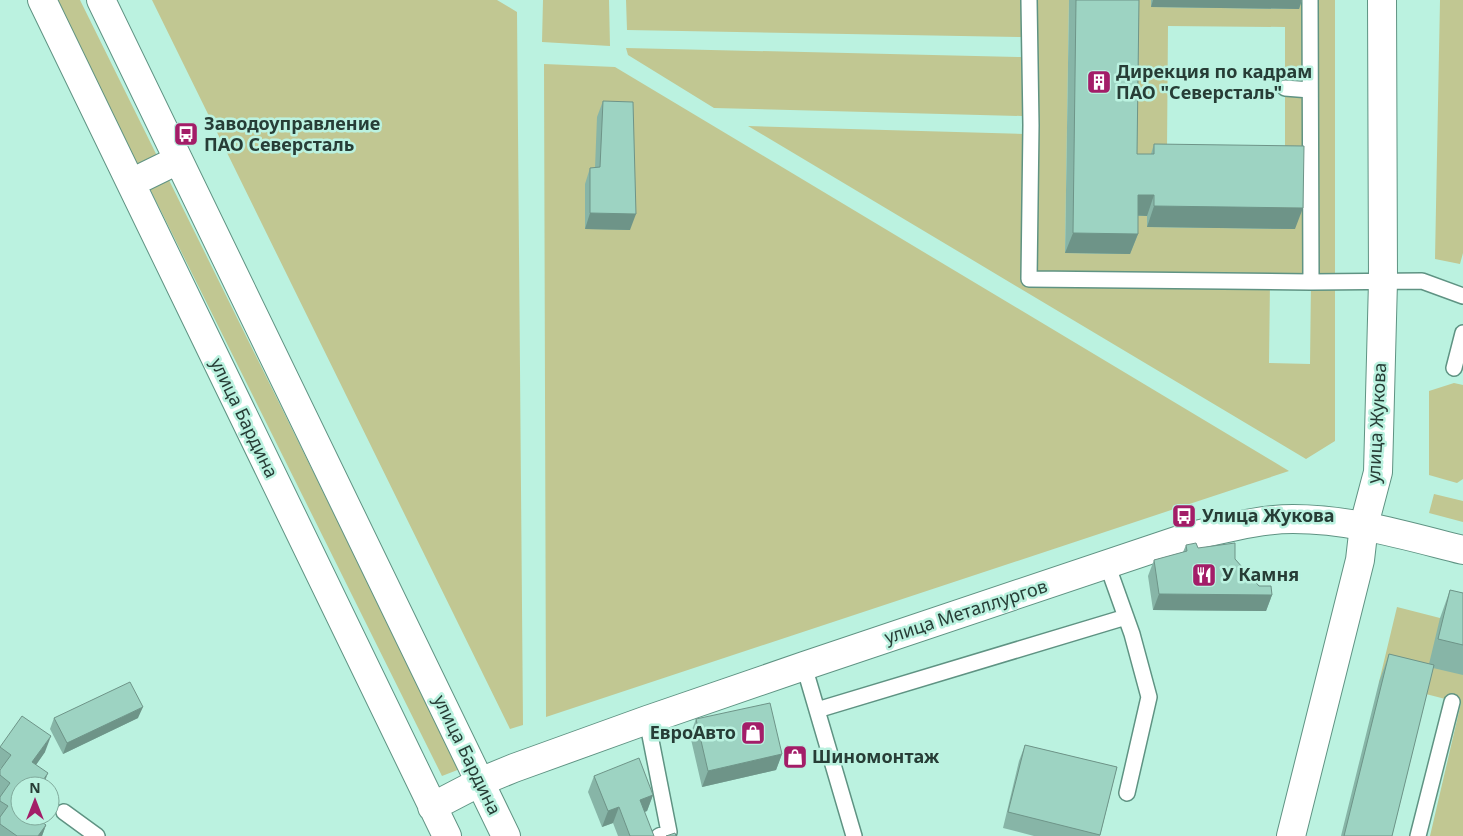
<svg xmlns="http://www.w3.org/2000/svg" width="1463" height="836" font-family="'Noto Sans',sans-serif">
  <rect width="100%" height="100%" fill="#bbf2e0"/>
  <path fill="#c1c792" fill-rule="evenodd" d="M56,0H80L460,769L442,776Z
    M152,0H497L517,12L523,725L510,729Z
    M543,0H609L610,46L542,42Z
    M626,0H1069L1065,253L1130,254L1131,215L1147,216V227L1295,229L1129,174L1132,0H1151V7L1298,9L1299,0H1335V441L1306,459L748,126L1024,134L1031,125L1022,116L714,108L628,55L626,48L1021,57L1029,48L1021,37L627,30ZM1168,26L1285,27V151L1167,149ZM1270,281L1311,282L1310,364L1269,363Z
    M1440,0H1463V253L1460,264L1435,259Z
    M544,64L615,67L1289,471L546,717Z
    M1454,383L1463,385V479L1457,483L1429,475V391Z
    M1434,494L1463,501V522L1429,513Z
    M1397,607L1440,618L1463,675V836H1430L1461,703L1379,682Z"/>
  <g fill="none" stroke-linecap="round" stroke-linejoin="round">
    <defs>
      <path id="lane" d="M1029,0L1031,125L1029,279L1311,282L1422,281L1463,296
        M1310,0L1311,282
        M1285,88L1310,90
        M1454,368L1463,333
        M1107,564L1132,634L1149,697L1127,793
        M804,666L854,836
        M817,710L1126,617
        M647,720L669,832L659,836
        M64,812L97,836
        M1418,836L1452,702"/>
      <path id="street" d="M1291,836L1360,560L1364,525L1378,472L1383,281L1382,0"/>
      <path id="secondary" d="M42,0L447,836
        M101,0L506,836
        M131,183L178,160
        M432,807L480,782L514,768L647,720L804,666L1191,536C1224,529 1259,519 1293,519C1352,519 1407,536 1463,550"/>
    </defs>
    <use href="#lane" stroke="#5f9383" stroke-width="18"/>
    <use href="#street" stroke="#5f9383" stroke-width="30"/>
    <use href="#secondary" stroke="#5f9383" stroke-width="30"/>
    <use href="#lane" stroke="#fff" stroke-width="15"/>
    <use href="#street" stroke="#fff" stroke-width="28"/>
    <use href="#secondary" stroke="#fff" stroke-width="28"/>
  </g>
  <path fill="#87b5a7" d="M1069,0H1139L1137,154H1151L1154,144L1295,229L1147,227V216H1138V234L1130,254L1065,253Z
    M1151,0H1302L1299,9L1151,7Z
    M603,101L630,230L585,229V184L590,168H595L597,117Z
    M1186,545L1235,559L1259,586L1272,595L1266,611L1153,610L1148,576L1154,560L1183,552Z
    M1450,590L1463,593V675L1433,668L1392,836H1341L1379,682L1389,654L1429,664L1440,618Z
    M54,718H138L63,754L50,729Z
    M696,719L782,754L776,770L702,787L690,735Z
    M1025,745L1117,767L1100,836H1034L1003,828L1019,761Z
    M0,747L45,752L36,765L20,816H41L38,819L46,825L42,836H0V770L1,769L0,768Z
    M594,776L653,795L647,811L644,812L654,836H618L613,823L602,827L588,792Z"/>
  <path fill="#6e9488" d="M1153,0H1302L1299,9L1151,7Z
    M1138,195H1154L1147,216L1131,215Z
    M1154,206L1303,208L1295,229L1147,227Z
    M590,213L636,214L630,230L585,229Z
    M1073,233L1138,234L1130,254L1065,253Z
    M1159,594L1272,595L1266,611L1153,610Z
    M143,707L138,718L63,754L67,743Z
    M51,736L45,752L26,779L32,762Z
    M782,754L776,770L702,787L708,771Z
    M48,773L43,786H39Z
    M653,795L647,811L634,816L640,800Z
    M619,807L613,823L602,827L608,811Z
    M35,816H41L29,833Z
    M46,825L42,836H38Z"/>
  <path fill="#9dd3c2" stroke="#6e9488" d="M1076,0H1139L1137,154H1154V144L1304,146L1303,208L1154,206V195H1138V234L1073,233Z
    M603,101L633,102L636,214L590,213V168L600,167Z
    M1196,543L1198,548L1235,543V559L1259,586H1271L1272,595L1159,594L1154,560L1187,551L1186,545Z
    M1450,590L1463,593V645L1438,639Z
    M1389,654L1434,665L1392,836H1344Z
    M130,682L143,707L67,743L54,718Z
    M770,703L782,754L708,771L696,719Z
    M22,716L51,736L32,762L48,773L39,786H20V816H35V817L46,825L38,836H17L0,824V817L8,806L0,801V797L10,783L0,775V770L11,755L0,747Z
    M1025,745L1117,767L1100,835L1008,812Z
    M639,758L653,795L640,800L654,836H630L619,807L608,811L594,776Z
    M675,833L676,836H666Z"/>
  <defs>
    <symbol id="building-square" viewBox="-11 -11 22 22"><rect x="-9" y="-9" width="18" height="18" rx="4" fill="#a31d68" stroke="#bbf2e0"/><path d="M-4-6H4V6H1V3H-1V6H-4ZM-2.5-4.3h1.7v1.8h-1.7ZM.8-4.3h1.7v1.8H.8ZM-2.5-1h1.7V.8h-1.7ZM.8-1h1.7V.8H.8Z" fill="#fff"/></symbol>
    <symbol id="bus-square" viewBox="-11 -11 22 22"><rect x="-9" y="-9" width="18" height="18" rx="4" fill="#a31d68" stroke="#bbf2e0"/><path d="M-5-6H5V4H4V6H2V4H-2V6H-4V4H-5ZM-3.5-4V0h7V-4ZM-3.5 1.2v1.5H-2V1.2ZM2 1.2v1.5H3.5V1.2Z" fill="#fff"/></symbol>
    <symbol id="restaurant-square" viewBox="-11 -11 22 22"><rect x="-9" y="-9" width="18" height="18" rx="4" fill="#a31d68" stroke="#bbf2e0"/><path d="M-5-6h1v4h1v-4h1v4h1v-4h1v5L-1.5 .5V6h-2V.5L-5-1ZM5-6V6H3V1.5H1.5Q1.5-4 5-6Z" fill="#fff"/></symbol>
    <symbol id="shop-square" viewBox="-11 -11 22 22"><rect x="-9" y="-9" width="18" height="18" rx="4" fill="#a31d68" stroke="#bbf2e0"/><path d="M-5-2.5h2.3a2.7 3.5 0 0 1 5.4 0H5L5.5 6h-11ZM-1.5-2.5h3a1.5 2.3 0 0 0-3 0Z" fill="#fff"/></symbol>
  </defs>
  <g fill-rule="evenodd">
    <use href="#building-square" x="1085" y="68" width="28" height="28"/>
    <use href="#bus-square" x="172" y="120" width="28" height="28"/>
    <use href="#bus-square" x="1170" y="502" width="28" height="28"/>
    <use href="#restaurant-square" x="1190" y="561" width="28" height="28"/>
    <use href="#shop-square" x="739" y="719" width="28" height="28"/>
    <use href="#shop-square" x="781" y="743" width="28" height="28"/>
  </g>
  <g text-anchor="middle" stroke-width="5" stroke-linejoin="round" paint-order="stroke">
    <g font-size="18" font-weight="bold" fill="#273d36" stroke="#bbf2e0" text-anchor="start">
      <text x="1116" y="78">Дирекция по кадрам<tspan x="1116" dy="21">ПАО "Северсталь"</tspan></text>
      <text x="204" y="130">Заводоуправление<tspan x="204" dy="21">ПАО Северсталь</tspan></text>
      <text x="1202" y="522">Улица Жукова</text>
      <text x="1222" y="581">У Камня</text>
      <text x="736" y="739" text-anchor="end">ЕвроАвто</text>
      <text x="812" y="763">Шиномонтаж</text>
    </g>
    <g font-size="18" fill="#273d36" stroke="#bbf2e0">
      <text transform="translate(244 418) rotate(64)" y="6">улица Бардина</text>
      <text transform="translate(1377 423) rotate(-87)" y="6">улица Жукова</text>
      <text transform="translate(966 612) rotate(-18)" y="6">улица Металлургов</text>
      <text transform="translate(467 755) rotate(64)" y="6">улица Бардина</text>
    </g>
  </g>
  <g transform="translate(35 801)"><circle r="24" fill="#bbf2e0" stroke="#80aa9c"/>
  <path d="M0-4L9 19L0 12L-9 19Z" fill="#a31d68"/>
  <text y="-8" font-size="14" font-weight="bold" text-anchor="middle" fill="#273d36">N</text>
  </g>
</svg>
